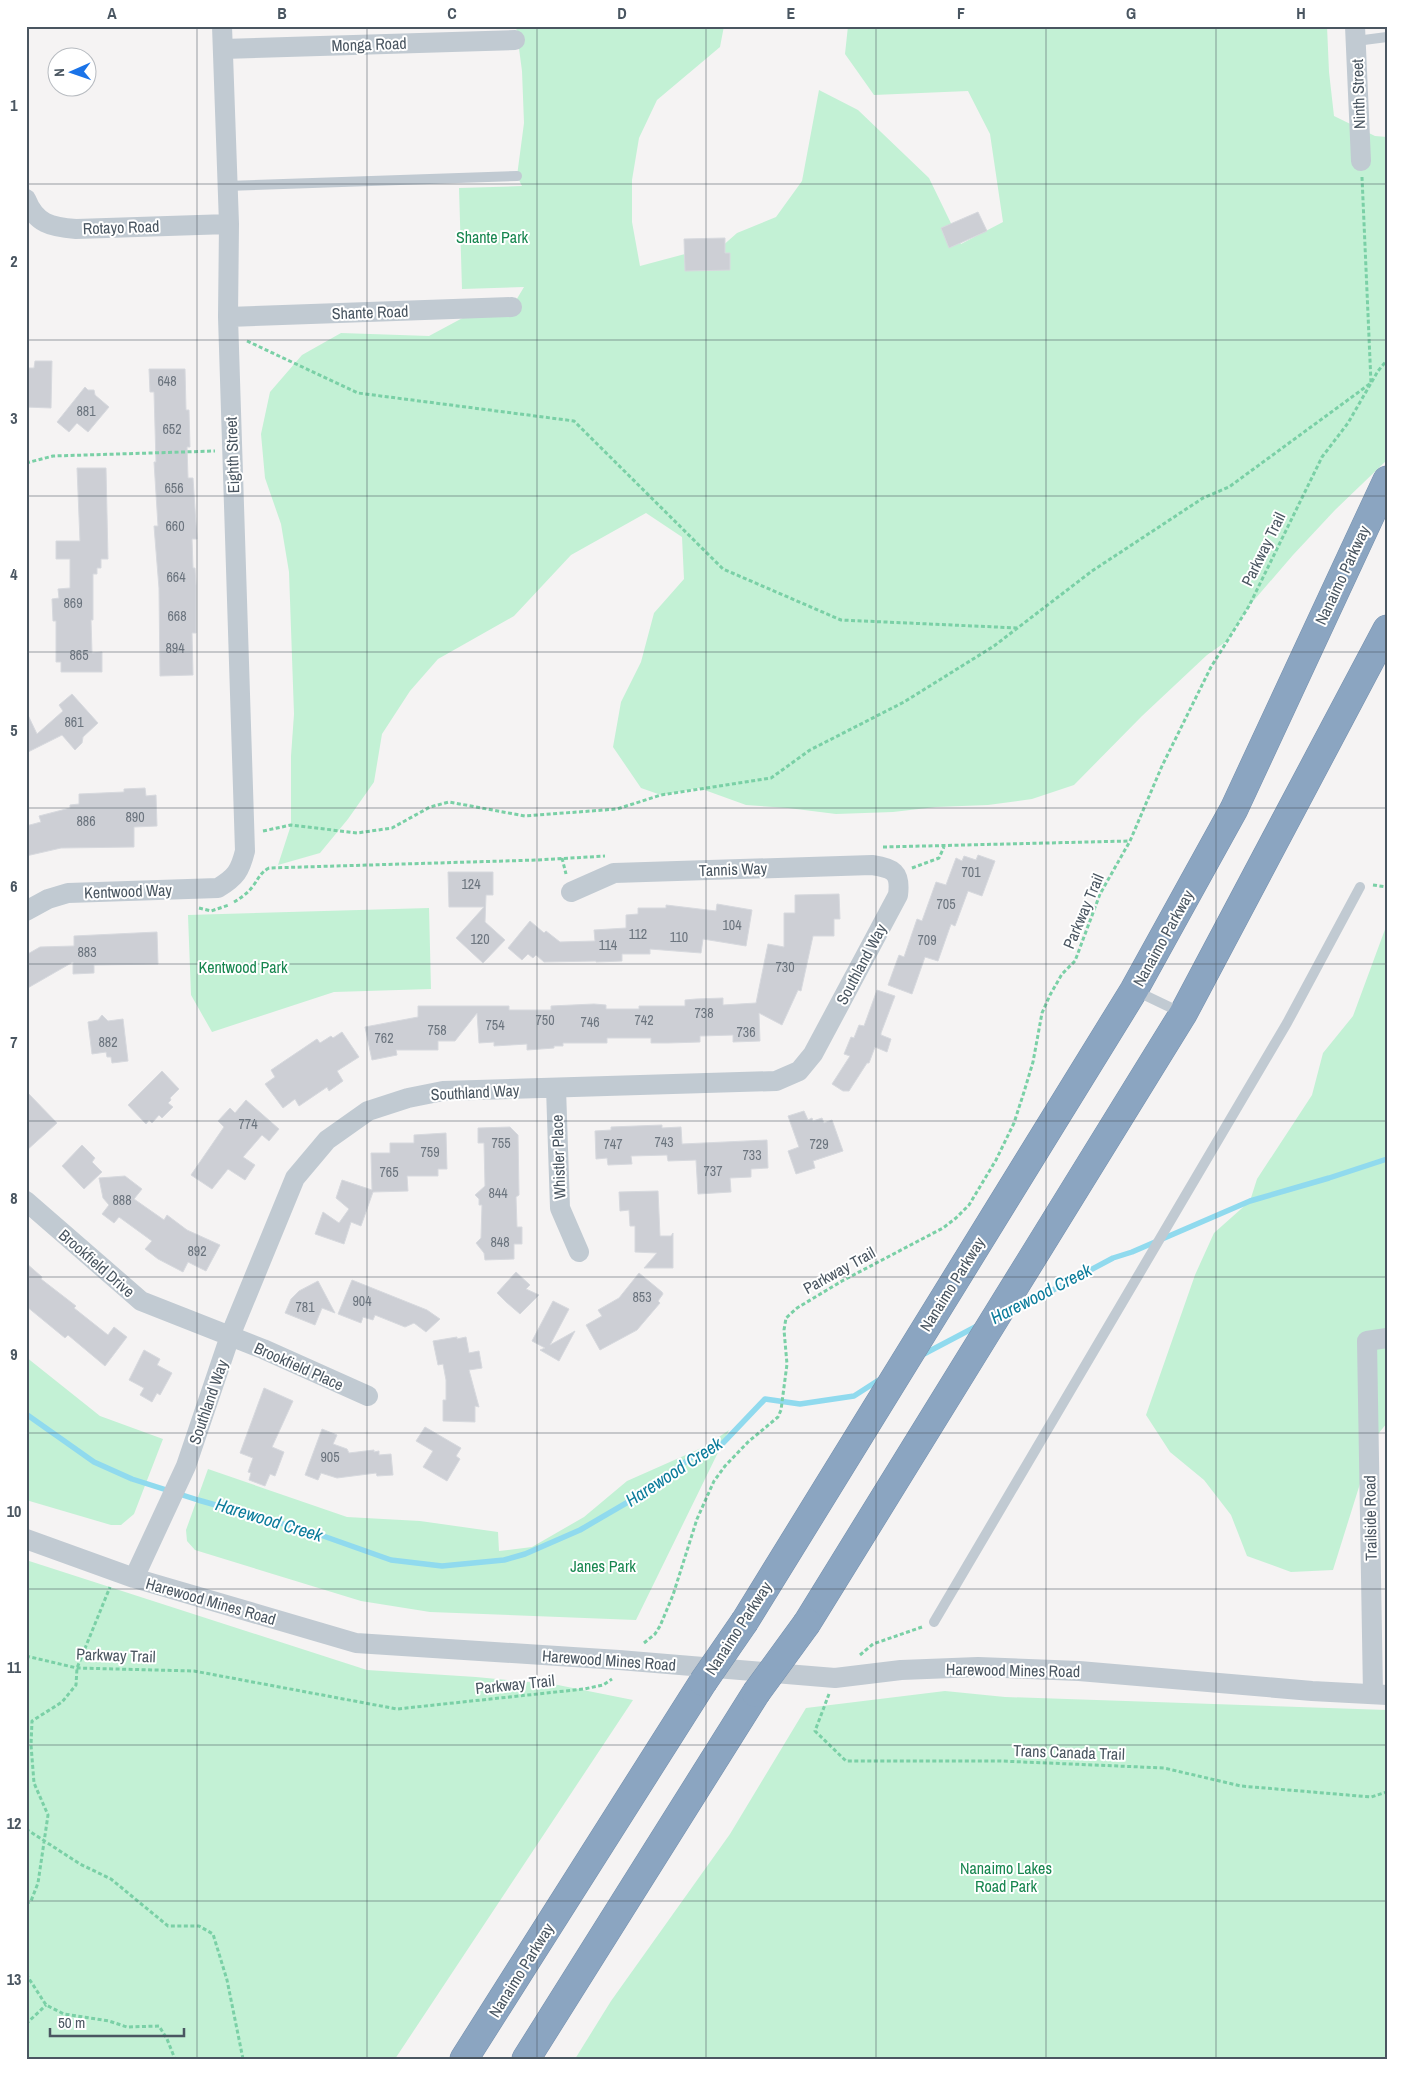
<svg xmlns="http://www.w3.org/2000/svg" width="1413" height="2085" font-family="'Archivo Narrow',sans-serif">
  <rect width="100%" height="100%" fill="#f5f3f3"/>
  <path fill="#c3f1d5" d="M516,26H724L720,47L657,100L639,138L632,180V222L640,266L685,254L720,248L737,233L776,217L802,181L819,90L858,110L929,178L961,244L1003,222L990,134L968,91L874,95L845,54L848,26H1327L1329,72L1334,116L1375,136L1387,137V460L1335,510L1293,555L1249,606L1227,641L1207,655L1142,716L1074,785L1032,799L988,805L936,807L893,812L836,814L788,808L746,805L699,788L661,795L641,788L613,747L621,702L641,662L654,613L684,579L682,537L646,513L571,555L514,616L438,659L410,691L382,734L374,782L348,819L320,853L278,865L291,825V756L294,714L289,572L281,524L265,478L261,434L270,392L302,355L341,333L429,336L470,314L512,307L524,287L462,289L459,188L522,186L517,176L524,123L522,71Z
    M429,908L431,989L334,992L212,1032L191,995L188,915Z
    M1387,924V1423L1374,1439L1333,1570L1291,1572L1247,1556L1231,1515L1204,1480L1170,1452L1146,1415L1195,1275L1214,1233L1250,1201L1257,1179L1312,1095L1323,1053L1353,1016Z
    M26,1357L100,1416L163,1439L134,1514L121,1525H111L26,1500Z
    M729,1430L636,1620L430,1612L361,1601L195,1550L187,1541L186,1530L208,1469L347,1517L420,1521L498,1532L499,1551L532,1547L584,1517L627,1481L706,1446Z
    M26,1560L367,1670L476,1677L558,1685L633,1700L395,2059H26Z
    M945,1691L1005,1697L1387,1710V2059H575L611,2001L730,1834L806,1708Z"/>
  <g fill="none" stroke-linecap="round" stroke-linejoin="round">
    <path stroke="#90daee" stroke-width="5.5" d="M1012,1309L1053,1290L1113,1258L1132,1252L1250,1201L1329,1178L1387,1159
      M922,1355L979,1325
      M26,1414L94,1462L132,1479L198,1500L312,1532L391,1560L442,1566L504,1560L525,1554L580,1530L640,1495L692,1457L723,1443L765,1399L800,1404L854,1396L882,1378"/>
  </g>
  <path fill="#cdcfd5" stroke="#d7d9de" d="M978,212L987,231L949,248L941,228Z
    M725,238V253H730V270L685,271L684,239Z
    M35,361H52L51,408L26,407V368H34Z
    M149,369H185L186,410H189L190,447H187L188,478H193L197,539H192L193,568H195L196,586V633H192L193,675L160,676L159,588L154,526H158L154,462H156L154,392H150Z
    M85,387L88,390H94L95,395L109,407L88,432L77,423L69,432L57,422Z
    M77,468H106L108,559H101V568H97V574H93V620H91L92,653L102,652V672H61V662H56V621H53L52,599L59,598L58,589L70,588V559H56V541H80Z
    M72,694L98,723L83,737L82,743L75,750L62,735L26,753V711L37,734L63,711L59,705Z
    M145,788L146,796L156,795L157,826L134,827V847L61,848L26,856V826L41,822L39,816L70,808V805L79,804V794L124,792V789Z
    M978,855L995,861L982,896L968,891L955,926L951,924L938,961L925,957L912,994L888,985L899,955L904,957L917,919L922,921L936,882L946,885L956,858L962,861L964,856L976,860Z
    M448,872H493V895H486L485,922L505,940L483,963L456,938L484,907H449Z
    M839,894L840,919H834V936H813L801,991L798,990L782,1025L759,1013L760,1041L733,1042V1035L700,1036V1042L668,1043H651V1038H607V1043H563V1046H554V1048L527,1050V1044L494,1046V1042L479,1043L477,1013L455,1041H438V1050H396L397,1055L372,1060L365,1027L418,1017V1006H509V1010H551V1006L594,1004L606,1005V1009H639V1006H685V1000L696,999L723,998V1005L756,1003L768,944L784,947V913H795V895Z
    M717,904L752,910L746,946L703,939L701,953L650,949V954H622V961L596,962V961L544,962L536,955L533,958L528,954L522,960L508,948L530,921L544,933L546,931L560,942L595,941L594,930L626,928V915L638,914V908H666V905L716,911Z
    M157,932L158,964L94,965V973L73,974V962L26,989V955L40,947L74,946V936Z
    M877,990L895,996L881,1033V1035L891,1039L887,1052L875,1047L869,1063H867L849,1091H843L832,1084L850,1056L844,1054L851,1037L854,1038L859,1025L864,1026Z
    M102,1015L108,1021L123,1019L128,1061L112,1063L111,1057H107L106,1052L92,1054L88,1022L98,1020Z
    M342,1032L359,1057L337,1071L343,1081L329,1091L327,1087L299,1106L295,1099L283,1108L265,1084L275,1077L271,1070L317,1039L320,1043L331,1036L333,1038Z
    M162,1071L179,1089L170,1098L171,1100L168,1103L173,1107L162,1118L159,1115L152,1123L149,1120L146,1124L128,1105Z
    M26,1091L57,1123L26,1151Z
    M246,1100L279,1129L269,1141L262,1135L243,1157L255,1165L245,1180L228,1169L212,1189L191,1175L224,1127L218,1121L230,1108L235,1113Z
    M804,1111L808,1120L812,1118L813,1121L822,1118L824,1123L832,1120L843,1151L813,1161L815,1168L796,1174L788,1151L799,1147L788,1116Z
    M662,1125V1128L681,1127L682,1144L767,1140L768,1168L751,1169V1177L730,1178L731,1192L698,1194L696,1160L668,1161L667,1155L631,1156L632,1164L608,1165L607,1158L596,1159L595,1131L611,1130V1127Z
    M510,1127L518,1135L519,1195L516,1197L517,1227H522V1244H514V1259L485,1260L484,1253L476,1243L481,1238L482,1205H479V1199L475,1195L485,1186L484,1143H478V1128Z
    M446,1133L447,1169H438V1176H407L408,1191L373,1192L361,1226L351,1222L344,1244L315,1234L323,1212L339,1223L349,1209L336,1198L342,1180L372,1190L371,1153H390V1143H414V1135Z
    M82,1145L95,1158L92,1162L102,1172L84,1189L62,1166Z
    M125,1176L142,1189L134,1199L164,1220L167,1215L187,1230L220,1245L206,1271L188,1262L183,1272L158,1259L145,1249L152,1241L119,1217L114,1223L102,1214L109,1205L103,1198L99,1178Z
    M658,1191L660,1236H671L673,1233V1268H644L657,1253L635,1252V1226H630L629,1210L620,1211L619,1192Z
    M26,1263L42,1277L41,1279L76,1306L74,1308L108,1335L114,1327L127,1337L105,1366L68,1335L65,1338L26,1306Z
    M516,1272L530,1285L526,1289L539,1295L520,1314L506,1302L497,1293Z
    M639,1273L662,1292L663,1294L658,1301L660,1303L637,1330L600,1350L586,1325L602,1316L598,1310L619,1298Z
    M352,1280L427,1310L440,1319L426,1332L414,1323L405,1327L375,1315L373,1320L363,1317L361,1323L338,1314Z
    M318,1281L335,1313L322,1308L315,1325L285,1313L291,1299L299,1291Z
    M553,1301L569,1309L550,1345L575,1331L559,1361L540,1350L545,1348L532,1341Z
    M457,1337V1339L466,1337L469,1353L479,1351L482,1368L469,1370L479,1407L475,1406V1422L443,1421V1400H446V1380L443,1364L438,1365L433,1341Z
    M144,1350L160,1359L157,1365L172,1373L160,1395L157,1393L152,1402L140,1395L144,1388L129,1380Z
    M264,1388L293,1401L272,1447L284,1452L275,1476L270,1474L265,1486L249,1480L251,1473L248,1472L253,1458L240,1453Z
    M425,1427L461,1448L456,1456L460,1459L447,1481L423,1467L433,1451L416,1441Z
    M322,1429L337,1435L333,1444L347,1449L349,1453L374,1450V1452L379,1451V1455L391,1454L393,1475L377,1476L376,1473L337,1478L321,1473L318,1480L305,1475Z"/>
  <g fill="none" stroke-linecap="round" stroke-linejoin="round">
    <defs>
      <path id="motorway" d="M745,1621L1134,990L1234,809L1387,480
        M807,1623L1183,1014L1387,629
        M464,2059L703,1682
        M526,2059L756,1693"/>
    </defs>
    <use href="#motorway" stroke="#7690ad" stroke-width="29"/>
    <path stroke="#7ad0a6" stroke-width="3" stroke-dasharray="4 2.5" stroke-linecap="butt" d="M247,341L358,393L574,421L723,569L841,620L1018,628
      M26,463L53,456L215,451
      M263,831L291,825L357,833L392,828L430,807L449,802L525,816L617,809L661,795L771,778L810,750L904,702L994,646L1092,571L1203,498L1229,487L1371,383L1362,177
      M883,847L1129,841
      M562,858L566,874
      M912,868L939,858L944,847
      M1373,885L1387,887
      M234,902C241,898 248,893 253,886C259,878 260,873 269,868L537,860L605,856
      M199,908L211,911L229,905
      M644,1643L655,1634L660,1626L673,1595L697,1519L714,1481L725,1466L748,1442L778,1417L781,1410L787,1364L784,1330L786,1318L797,1308L842,1281L943,1228L956,1218L969,1205L996,1160L1014,1123L1024,1092L1033,1062L1042,1013L1050,995L1062,974L1075,961L1100,894L1130,841L1162,766L1211,667L1249,606L1322,457L1348,423L1378,371L1387,360
      M860,1655L873,1644L922,1627
      M26,1656L77,1668L194,1671L397,1709L584,1689L603,1685L612,1679
      M829,1694L815,1731L846,1761H1001L1164,1768L1241,1786L1371,1797L1387,1792
      M26,1829L80,1864L111,1879L168,1926H199L213,1934L227,1980L243,2059
      M26,1904L31,1901L38,1883L48,1815L34,1783L31,1745L32,1721L62,1702L76,1685L77,1668L110,1587
      M26,1974L46,2005L64,2014L109,2021L127,2027L159,2026L167,2039L175,2059
      M26,2024L46,2005"/>
    <path stroke="#c1cad2" stroke-width="10" d="M1356,41L1387,37
      M227,186L517,176
      M1134,990L1182,1013
      M934,1622L1287,1023L1360,887"/>
    <path stroke="#c1cad2" stroke-width="20" d="M1355,26L1361,161
      M223,49L515,40
      M26,199C36,224 51,227 76,229L229,224
      M228,317L512,307
      M26,911L48,899L68,893L218,888C236,877 240,871 245,851L228,317L229,224L222,26
      M556,1088L560,1208L579,1252
      M26,1201L141,1301L263,1349L368,1396
      M26,1539L134,1578L356,1643L619,1660L835,1678L901,1670L978,1667L1079,1671L1312,1691L1387,1695
      M134,1578L186,1466L230,1336L295,1178L327,1140L368,1111L408,1098L443,1091L776,1081L799,1071L813,1054L898,895C901,872 893,868 872,865L614,873L571,892
      M1373,1694L1367,1341L1387,1338"/>
    <use href="#motorway" stroke="#8ba5c1" stroke-width="28"/>
    <defs>
      <path id="motorway-bridge" d="M703,1682L745,1621
        M756,1693L807,1623"/>
    </defs>
    <use href="#motorway-bridge" stroke="#7690ad" stroke-width="29" stroke-linecap="butt"/>
    <use href="#motorway-bridge" stroke="#8ba5c1" stroke-width="28"/>
  </g>
  <path fill="none" stroke="#4a5661" stroke-width="1" stroke-opacity="0.55" d="M197,26V2059M367,26V2059M537,26V2059M706,26V2059M876,26V2059M1046,26V2059M1216,26V2059M26,184H1387M26,340H1387M26,496H1387M26,652H1387M26,808H1387M26,964H1387M26,1121H1387M26,1277H1387M26,1433H1387M26,1589H1387M26,1745H1387M26,1901H1387"/>
  <g text-anchor="middle" stroke-width="4" stroke-linejoin="round" paint-order="stroke">
    <g font-size="14" fill="#6b747e">
      <text x="167" y="386">648</text>
      <text x="86" y="416">881</text>
      <text x="172" y="434">652</text>
      <text x="174" y="493">656</text>
      <text x="175" y="531">660</text>
      <text x="176" y="582">664</text>
      <text x="73" y="608">869</text>
      <text x="177" y="621">668</text>
      <text x="175" y="653">894</text>
      <text x="79" y="660">865</text>
      <text x="74" y="727">861</text>
      <text x="135" y="822">890</text>
      <text x="86" y="826">886</text>
      <text x="971" y="877">701</text>
      <text x="471" y="889">124</text>
      <text x="946" y="909">705</text>
      <text x="732" y="930">104</text>
      <text x="638" y="939">112</text>
      <text x="679" y="942">110</text>
      <text x="480" y="944">120</text>
      <text x="927" y="945">709</text>
      <text x="608" y="950">114</text>
      <text x="87" y="957">883</text>
      <text x="785" y="972">730</text>
      <text x="704" y="1018">738</text>
      <text x="545" y="1025">750</text>
      <text x="644" y="1025">742</text>
      <text x="590" y="1027">746</text>
      <text x="495" y="1030">754</text>
      <text x="437" y="1035">758</text>
      <text x="746" y="1037">736</text>
      <text x="384" y="1043">762</text>
      <text x="108" y="1047">882</text>
      <text x="248" y="1129">774</text>
      <text x="664" y="1147">743</text>
      <text x="501" y="1148">755</text>
      <text x="613" y="1149">747</text>
      <text x="819" y="1149">729</text>
      <text x="430" y="1157">759</text>
      <text x="752" y="1160">733</text>
      <text x="713" y="1176">737</text>
      <text x="389" y="1177">765</text>
      <text x="498" y="1198">844</text>
      <text x="122" y="1205">888</text>
      <text x="500" y="1247">848</text>
      <text x="197" y="1256">892</text>
      <text x="642" y="1302">853</text>
      <text x="362" y="1306">904</text>
      <text x="305" y="1312">781</text>
      <text x="330" y="1462">905</text>
    </g>
    <g font-size="16" fill="#4a5661" stroke="#fff">
      <text transform="translate(369 44) rotate(-2)" y="6">Monga Road</text>
      <text transform="translate(1358 94) rotate(-92)" y="6">Ninth Street</text>
      <text transform="translate(121 227) rotate(-2)" y="6">Rotayo Road</text>
      <text transform="translate(370 312) rotate(-2)" y="6">Shante Road</text>
      <text transform="translate(232 455) rotate(-92)" y="6">Eighth Street</text>
      <text transform="translate(1263 549) rotate(-64)" y="6">Parkway Trail</text>
      <text transform="translate(1342 575) rotate(-65)" y="6">Nanaimo Parkway</text>
      <text transform="translate(733 869) rotate(-2)" y="6">Tannis Way</text>
      <text transform="translate(128 891) rotate(-2)" y="6">Kentwood Way</text>
      <text transform="translate(1083 911) rotate(-67)" y="6">Parkway Trail</text>
      <text transform="translate(1163 938) rotate(-61)" y="6">Nanaimo Parkway</text>
      <text transform="translate(861 964) rotate(-62)" y="6">Southland Way</text>
      <text transform="translate(475 1092) rotate(-3)" y="6">Southland Way</text>
      <text transform="translate(558 1157) rotate(-92)" y="6">Whistler Place</text>
      <text transform="translate(97 1263) rotate(41)" y="6">Brookfield Drive</text>
      <text transform="translate(839 1270) rotate(-29)" y="6">Parkway Trail</text>
      <text transform="translate(952 1284) rotate(-58)" y="6">Nanaimo Parkway</text>
      <text transform="translate(299 1366) rotate(24)" y="6">Brookfield Place</text>
      <text transform="translate(208 1402) rotate(-71)" y="6">Southland Way</text>
      <text transform="translate(1370 1518) rotate(-91)" y="6">Trailside Road</text>
      <text transform="translate(211 1601) rotate(16)" y="6">Harewood Mines Road</text>
      <text transform="translate(738 1628) rotate(-57)" y="6">Nanaimo Parkway</text>
      <text transform="translate(116 1655) rotate(2)" y="6">Parkway Trail</text>
      <text transform="translate(609 1660) rotate(4)" y="6">Harewood Mines Road</text>
      <text transform="translate(1013 1670) rotate(1)" y="6">Harewood Mines Road</text>
      <text transform="translate(515 1684) rotate(-6)" y="6">Parkway Trail</text>
      <text transform="translate(1069 1752) rotate(2)" y="6">Trans Canada Trail</text>
      <text transform="translate(521 1970) rotate(-58)" y="6">Nanaimo Parkway</text>
    </g>
    <g font-size="16" fill="#17864f" stroke="#fff">
      <text x="492" y="243">Shante Park</text>
      <text x="243" y="973">Kentwood Park</text>
      <text x="603" y="1572">Janes Park</text>
      <text x="1006" y="1874">Nanaimo Lakes<tspan x="1006" dy="18">Road Park</tspan></text>
    </g>
    <g font-size="18" font-style="italic" fill="#0c7c9b" stroke="#fff">
      <text transform="translate(1041 1294) rotate(-27)" y="6">Harewood Creek</text>
      <text transform="translate(674 1472) rotate(-33)" y="6">Harewood Creek</text>
      <text transform="translate(269 1520) rotate(17)" y="6">Harewood Creek</text>
    </g>
  </g>
  <rect width="1413" height="2085" fill="none" stroke="#ffffff" stroke-width="55"/>
  <g transform="translate(72 72) rotate(268)"><circle r="24" fill="#ffffff" stroke="#b7bbc0"/>
  <path d="M0-4L9 19L0 12L-9 19Z" fill="#1a73e8"/>
  <text y="-8" font-size="14" font-weight="bold" text-anchor="middle" fill="#4a5661">N</text>
  </g>
  <path d="M50 2028v8h134v-8" fill="none" stroke="#4a5661" stroke-width="2.5"/>
  <text x="58" y="2028" font-size="15" fill="#4a5661" stroke="#ffffff" stroke-width="4" paint-order="stroke">50 m</text>
  <rect x="28" y="28" width="1358" height="2030" fill="none" stroke="#4a5661" stroke-width="2"/>
  <g font-size="16" text-anchor="middle" font-weight="bold" fill="#4a5661">
    <text x="112" y="19">A</text>
    <text x="282" y="19">B</text>
    <text x="452" y="19">C</text>
    <text x="622" y="19">D</text>
    <text x="791" y="19">E</text>
    <text x="961" y="19">F</text>
    <text x="1131" y="19">G</text>
    <text x="1301" y="19">H</text>
    <text x="14" y="111">1</text>
    <text x="14" y="267">2</text>
    <text x="14" y="424">3</text>
    <text x="14" y="580">4</text>
    <text x="14" y="736">5</text>
    <text x="14" y="892">6</text>
    <text x="14" y="1048">7</text>
    <text x="14" y="1204">8</text>
    <text x="14" y="1360">9</text>
    <text x="14" y="1517">10</text>
    <text x="14" y="1673">11</text>
    <text x="14" y="1829">12</text>
    <text x="14" y="1985">13</text>
  </g>
</svg>
